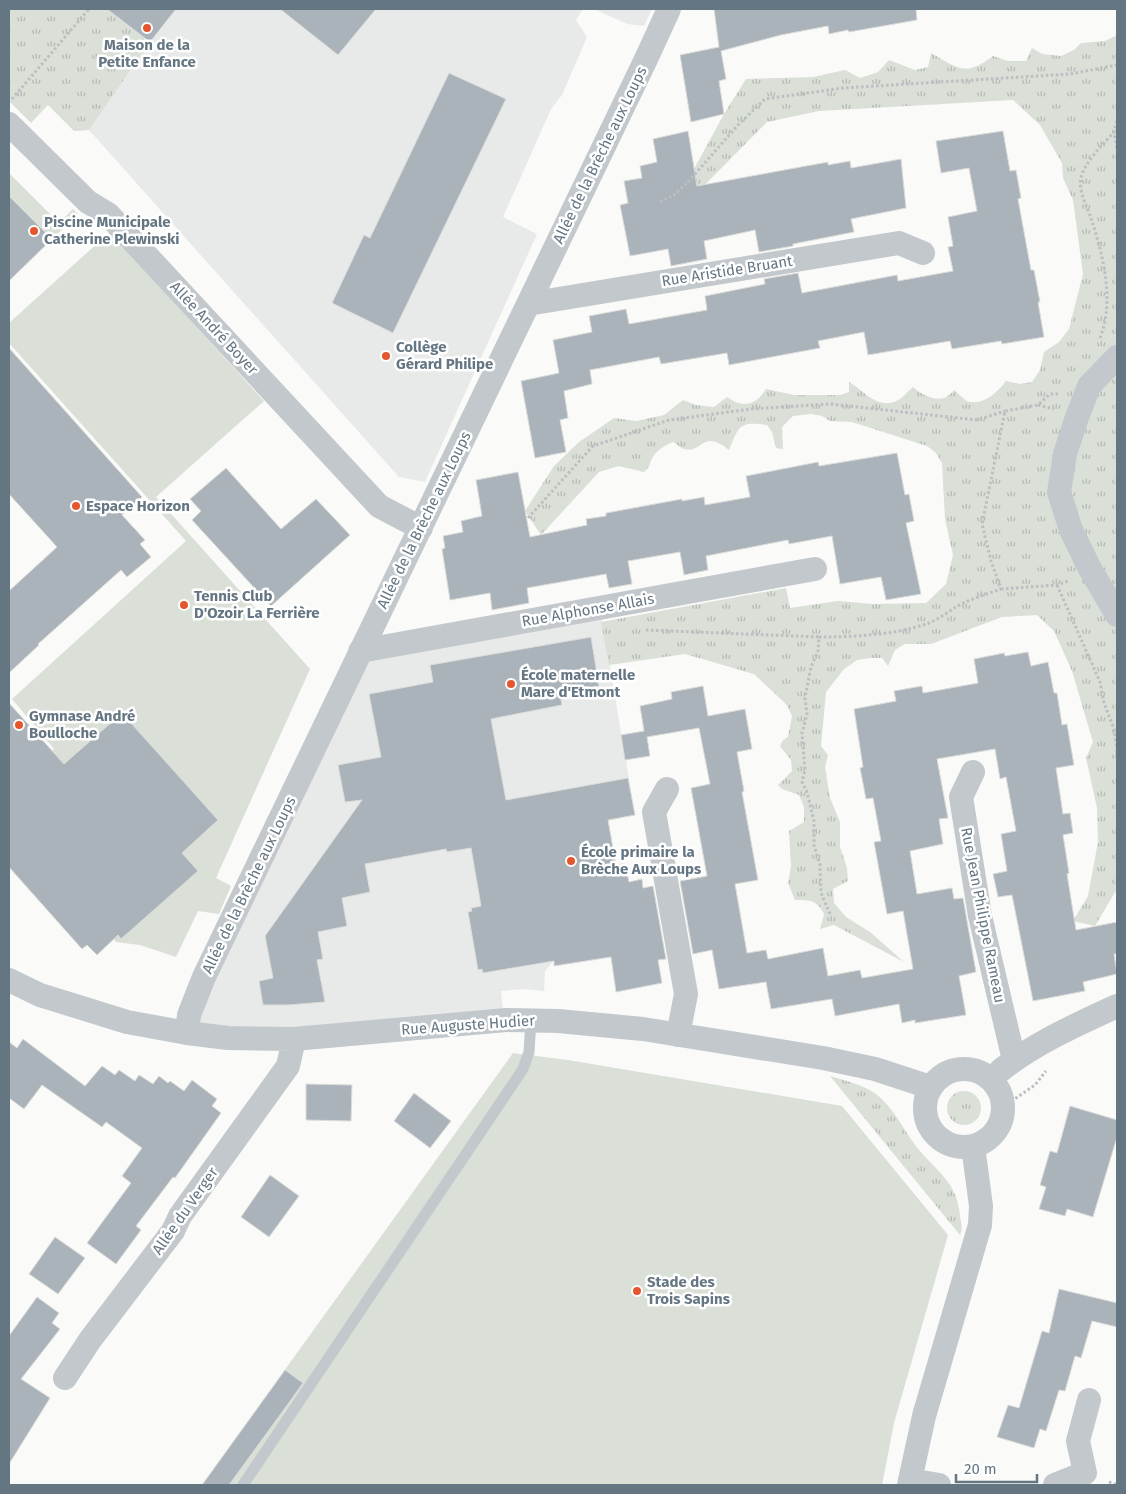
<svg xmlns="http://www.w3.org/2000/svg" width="1126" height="1494" font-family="'Fira Sans',sans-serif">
  <defs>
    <pattern id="grass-tufts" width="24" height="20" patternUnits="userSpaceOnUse" patternTransform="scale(1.25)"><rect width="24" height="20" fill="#dadfd7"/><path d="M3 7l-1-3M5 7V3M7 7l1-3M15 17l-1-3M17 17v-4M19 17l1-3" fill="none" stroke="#b4b9b4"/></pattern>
  </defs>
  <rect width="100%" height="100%" fill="#fafaf8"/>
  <path fill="#e8e9e9" d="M176,9H583L576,20L587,37L562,95L551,109L503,217L537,234L425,482L399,477L89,130L150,42Z
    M594,9H652L644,26L627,24Z
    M600,608L635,815L608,821L616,864L625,863L627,874L545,971L544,991L523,989L501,991L504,1019L187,1033L360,651Z"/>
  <path fill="url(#grass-tufts)" d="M9,9H176L150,42L89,130L74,131L48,105L31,123L9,101Z
    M1117,35V889L1095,926L1073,921L1088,896L1098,842L1097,808L1086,758L1093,742L1072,671L1054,631L1037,615L1002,617L931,644H905L895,650L888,666L882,658H870L857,660L844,669L826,692L821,746L828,755L825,767L830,798L840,822V847L847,868L848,881L833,889L834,903L846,917L870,932L904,962L834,925L820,929L824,914C817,900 810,900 795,900L788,883L791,866L789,831L804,822V807L799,795L782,789L778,785L792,771L791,760L780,746L783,740L788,737L792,716L787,705L754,674L685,654L609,665L601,622L786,588L790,608L838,601L873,604L926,603L946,584L953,555L945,519L942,463L936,453L927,446L852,422L830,421L822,416L811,414L793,416L782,427L783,449L776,448L772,432L767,425C738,421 739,427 729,450C702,428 703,454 684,449C680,448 677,444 673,442C661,447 652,453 649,467L644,472L619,466L599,472L541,535L525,511L554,466L579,442L614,418L636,421L664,415L683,400L696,405L714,407L727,397C743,409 756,405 766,389L794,395H841L849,392V382C864,391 879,411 898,400C903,398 908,391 913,387C921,394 933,401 944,398C947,397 952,393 954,390C958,393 963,399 967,401C982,407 998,392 1006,381L1020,384L1032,382L1040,370L1044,352L1059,342L1069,329L1083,274L1073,200L1063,178L1062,163L1040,125L1013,100L819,111L767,122L675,215L653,191L694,169L724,114L746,79L813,77L845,70L860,78L878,72L889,60L915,70L928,67L931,53C959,69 965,77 993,56L1008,61H1026L1032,48L1042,54L1061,56L1074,50L1081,43L1105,41Z
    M830,1076C846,1081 862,1084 876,1094C894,1108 902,1128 916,1146C935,1171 957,1180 960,1216C961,1222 963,1229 960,1235Z
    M947 1108a17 17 0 1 1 34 0a17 17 0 1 1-34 0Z"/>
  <path fill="#dadfd7" d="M9,173L59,223L73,209L78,214L9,281Z
    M110,232L264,401L156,497L310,669L216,878L231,886L219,914L198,911L176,957L140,945L116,942L25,841L16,847L9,837V788L54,749L12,699L186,541L9,343V323Z
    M513,1053L568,1060L842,1106L948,1235L894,1423L882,1485H202Z"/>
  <path fill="#aab3b9" stroke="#dcdcda" d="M107,9H176L150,42Z
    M280,9H376L338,55Z
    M714,9H916L917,20L849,32L848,30L829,34L828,26L781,35L721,51L726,79L719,81L724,114L691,122L680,55L719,47Z
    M449,73L506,99L393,333L332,303L364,235L370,238Z
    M688,131L697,186L828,162V165L850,161L851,168L901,159L906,208L851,219L854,232L793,244V246L759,252L755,230L704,241L707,259L671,266L668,249L630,256L620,205L628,203L624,181L642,178L640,166L657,162L653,139Z
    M1003,131L1010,171L1016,170L1021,198L1018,199L1031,270H1034L1040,302H1038L1044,337L1002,344L1001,341L952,349L950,341L868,355L864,332L818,341L820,348L729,365L727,353L661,364L659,357L590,370L592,384L564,391L568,418L560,420L566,452L535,458L521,381L559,373L553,340L592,332L589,316L626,309L629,324L707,310L705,296L765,284L764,279L798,273L802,293L897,275L898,281L953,271L948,247L953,246L948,217L977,211L969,168L941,173L936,141Z
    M9,196L52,239L9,281Z
    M9,348L142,497L122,515L145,540L140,544L151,557L127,577L121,570L38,644L39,645L9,673V591L57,547L9,494Z
    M897,453L905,495L909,494L914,521L906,523L921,594L886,600L881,577L840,584L832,536L789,544L788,540L706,556L708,570L684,575L680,552L628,561L632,584L609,588L606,574L527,588L529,603L492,610L490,593L450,600L442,549L445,548L443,536L463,532L461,521L482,516L476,480L518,472L530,537L587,525L586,519L606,516V513L682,499V501L704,497L705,505L750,497L746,476L818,462L819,466Z
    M226,468L281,529L316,499L350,535L271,606L192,520L201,511L190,499Z
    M591,637L599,686L560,694L562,705L491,719L506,800L628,778L635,815L608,820L616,865L625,864L629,882L642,879L643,888L653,886L666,959L658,960L662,983L616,992L611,957L554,966V961L483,973L482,969L478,970L468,912L472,911L471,908L481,906L471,848L447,852L446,849L365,864L370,892L342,898L347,926L318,932L323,959L317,960L325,1002L288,1005H263L259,981L273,978L265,936L362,800L345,802L338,765L381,757L369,694L433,682L430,665Z
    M1028,652L1031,666L1048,662L1054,693H1057L1062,725L1067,724L1074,765L1056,768L1063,814L1070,813L1073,833L1063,835L1069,873L1067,874L1076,930L1117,922V954H1114L1117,974L1083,982L1085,991L1033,1001L1012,895L998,897L993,874L1007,871L1001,834L1016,831L1006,777L1000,779L995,749L937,759L948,818L939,819L943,844L910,851L917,894L952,888L954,899L963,898L976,972L959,976L966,1015L915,1023V1020L902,1023L899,1004L835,1016L832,999L771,1009L766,982L719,989L712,950L693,954L680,881L707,876L691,788L710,784L699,728L647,737L650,756L625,760L621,735L644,731L640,706L672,699L671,692L703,686L708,716L745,709L752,749L737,752L744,791L742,792L758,880L735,884L747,953L766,950L768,959L823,948L828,976L860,970L862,978L913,969L903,911L887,914L874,842L881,841L873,798L866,799L860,768L863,767L854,709L896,701L894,691L922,686L923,693L978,683L974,659L1004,653L1005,656Z
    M9,703L64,764L122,713L218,820L182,853L198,871L121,939L118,935L97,955L87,945L82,949L9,867Z
    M23,1039L85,1086L102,1066L115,1075L119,1070L135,1081L139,1075L153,1084L159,1076L168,1083L170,1081L184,1091L192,1080L217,1099L212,1106L221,1113L175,1178L173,1177L136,1226L141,1230L116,1264L87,1243L131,1183L122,1176L142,1148L106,1122L102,1127L42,1085L24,1109L9,1098V1042L17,1048Z
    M306,1084L352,1085L351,1121L306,1120Z
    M414,1093L451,1121L430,1148L394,1121Z
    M1070,1106L1117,1120V1137L1093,1217L1067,1209L1065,1216L1039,1209L1046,1187L1040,1185L1050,1151L1057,1153Z
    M270,1175L299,1196L269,1237L241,1217Z
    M55,1237L85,1258L58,1294L29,1274Z
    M1059,1289L1117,1303V1327L1092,1321L1081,1358L1075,1356L1065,1391L1059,1390L1046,1431L1040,1429L1034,1448L997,1437L1008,1405L1019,1408L1042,1331L1049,1333Z
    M37,1297L59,1313L52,1323L60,1329L21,1379L50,1398L9,1464V1336Z
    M285,1370L303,1383L288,1404L229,1485H202Z"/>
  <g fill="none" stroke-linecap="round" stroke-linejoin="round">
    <path stroke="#bbbfc2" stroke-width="3" stroke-dasharray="2.5 2.5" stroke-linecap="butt" d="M12,99L89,9
      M1117,121L1114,132L1117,150
      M660,202L674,195L689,181L738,125L765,99L843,88L1070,74L1117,65
      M1100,338C1115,300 1103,255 1091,218C1087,207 1078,190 1081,178C1084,163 1104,143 1114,132
      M1038,405L1054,409
      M528,518L593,446L669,420L751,409L830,404L977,420L1005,411
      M1057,585L1100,682L1104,703L1114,729L1117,749
      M1001,589L1057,585L1068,581
      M646,630L819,637
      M1117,750V757
      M830,914L821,893L820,865L814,845V821L807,792L802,782L805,770L802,733L807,714L805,698L811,667L818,651L819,637C855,637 895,635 929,623C939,619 949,611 958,606C972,598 987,594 1001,589L991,561L982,524L1005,411L1038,405L1050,394H1058
      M1003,1107L1035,1085L1046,1071
      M1109,1482L1117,1485"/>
    <path stroke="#c3c8cc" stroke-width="11" d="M243,1485L523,1069L529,1052L531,1020"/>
    <path stroke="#c3c8cc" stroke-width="24" d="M9,124L88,202L108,214L379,506L421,528
      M528,304L899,243L923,253
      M1117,357L1089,386L1076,420L1065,454L1059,492L1071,530L1089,567L1117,615
      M360,651L815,569
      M973,772L961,797L980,916L1014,1060
      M667,789L654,812L686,994L678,1035
      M9,980L40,995L127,1022L187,1033L228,1038L294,1039L506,1020L558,1021L643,1029L823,1058L875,1069L930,1087
      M187,1033L189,1015L204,977L647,57L669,9
      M925 1108a39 39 0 1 1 78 0a39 39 0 1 1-78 0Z
      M1001,1070C1035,1043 1078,1024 1117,1006
      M65,1378L90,1340L173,1231L180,1216L288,1066L294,1039
      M910,1480L939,1485
      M909,1485L924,1416L980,1225L981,1206L973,1146
      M1055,1485L1085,1473L1078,1441L1089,1400"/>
  </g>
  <g fill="#e4572e" stroke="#fff" stroke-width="2">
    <circle cx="147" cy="28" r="5"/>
    <circle cx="34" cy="231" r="5"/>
    <circle cx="386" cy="356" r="5"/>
    <circle cx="76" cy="506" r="5"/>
    <circle cx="184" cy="605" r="5"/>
    <circle cx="511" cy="684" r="5"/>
    <circle cx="19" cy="725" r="5"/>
    <circle cx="571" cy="861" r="5"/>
    <circle cx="637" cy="1291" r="5"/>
  </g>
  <g text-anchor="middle" stroke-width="5" stroke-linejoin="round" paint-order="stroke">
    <g font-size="15" font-weight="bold" fill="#657683" stroke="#fff" text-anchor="start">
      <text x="147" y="50" text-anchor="middle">Maison de la<tspan x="147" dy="17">Petite Enfance</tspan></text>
      <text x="44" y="227">Piscine Municipale<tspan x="44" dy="17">Catherine Plewinski</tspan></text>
      <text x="396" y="352">Collège<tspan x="396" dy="17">Gérard Philipe</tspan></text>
      <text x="86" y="511">Espace Horizon</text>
      <text x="194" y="601">Tennis Club<tspan x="194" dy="17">D'Ozoir La Ferrière</tspan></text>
      <text x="521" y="680">École maternelle<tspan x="521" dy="17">Mare d'Etmont</tspan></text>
      <text x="29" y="721">Gymnase André<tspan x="29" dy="17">Boulloche</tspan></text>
      <text x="581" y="857">École primaire la<tspan x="581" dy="17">Brèche Aux Loups</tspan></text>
      <text x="647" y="1287">Stade des<tspan x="647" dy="17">Trois Sapins</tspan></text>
    </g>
    <g font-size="15" fill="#657683" stroke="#fff">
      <text transform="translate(600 155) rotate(-64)" y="5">Allée de la Brèche aux Loups</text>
      <text transform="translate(727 271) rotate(-9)" y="5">Rue Aristide Bruant</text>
      <text transform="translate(214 328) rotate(47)" y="5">Allée André Boyer</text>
      <text transform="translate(424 520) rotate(-64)" y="5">Allée de la Brèche aux Loups</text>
      <text transform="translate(588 610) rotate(-10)" y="5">Rue Alphonse Allais</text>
      <text transform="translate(249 885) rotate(-64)" y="5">Allée de la Brèche aux Loups</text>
      <text transform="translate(983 915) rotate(79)" y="5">Rue Jean Philippe Rameau</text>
      <text transform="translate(468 1025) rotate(-4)" y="5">Rue Auguste Hudier</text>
      <text transform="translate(185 1211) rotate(-55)" y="5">Allée du Verger</text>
    </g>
  </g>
  <rect width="1126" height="1494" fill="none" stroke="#657683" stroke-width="20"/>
  <path d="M956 1474v8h81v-8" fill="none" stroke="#657683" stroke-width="2.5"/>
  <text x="964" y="1474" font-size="15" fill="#657683" stroke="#ffffff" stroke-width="4" paint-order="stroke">20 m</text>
</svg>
